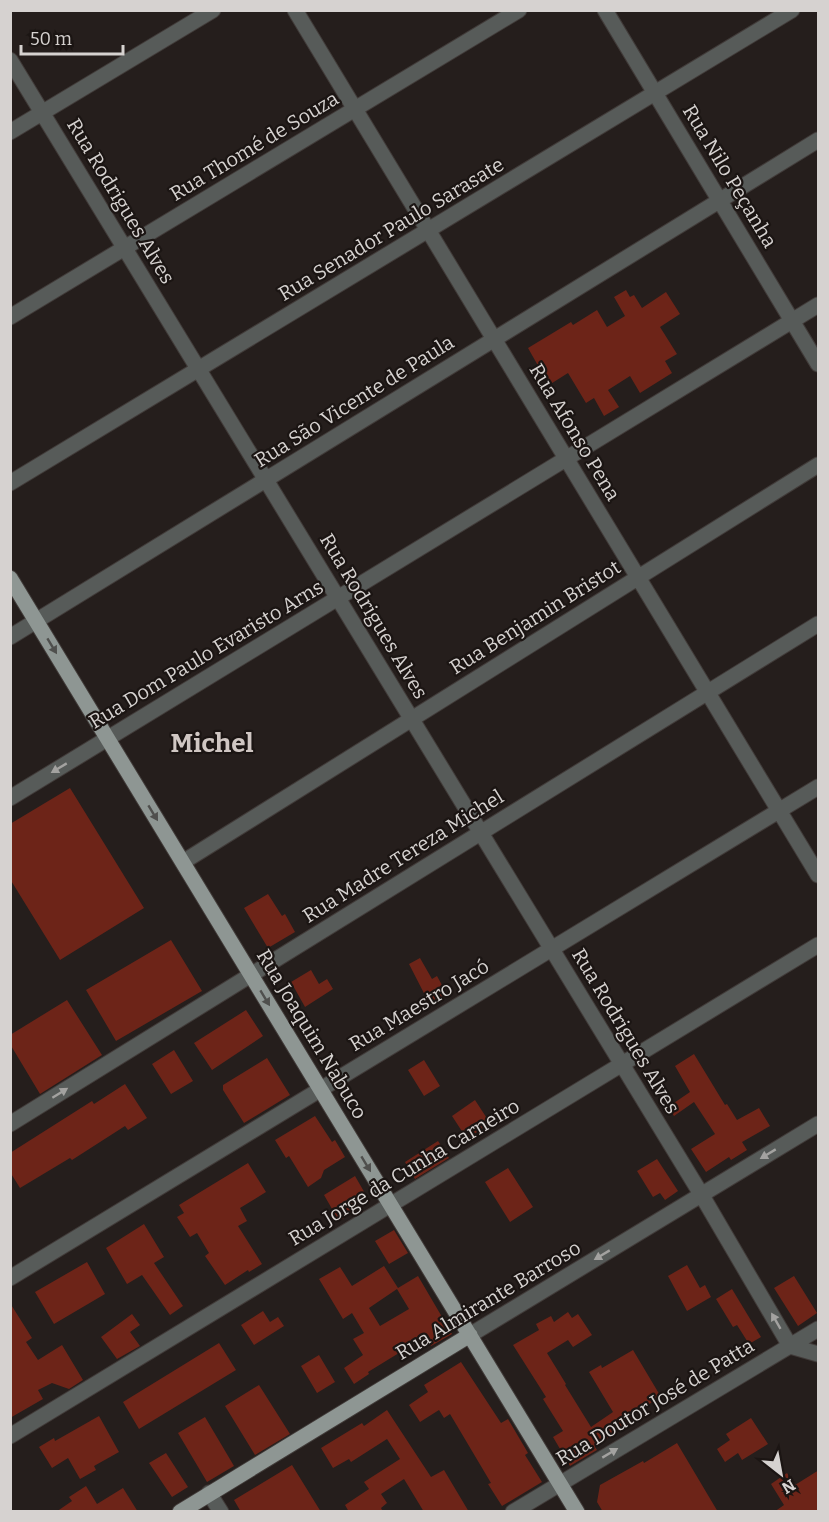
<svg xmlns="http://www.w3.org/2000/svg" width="829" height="1522" font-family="Bitter,serif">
  <rect width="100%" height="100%" fill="#251e1c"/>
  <path fill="#6d2418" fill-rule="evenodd" d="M626,290L630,297L634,295L642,308L666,292L680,314L660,327L677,354L665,361L672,373L640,393L630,376L608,390L619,407L604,416L594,398L586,403L568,373L549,385L528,348L571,322L573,325L597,310L607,327L625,316L614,297Z
    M70,788L144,908L60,960L10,879V824Z
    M268,894L282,916L285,914L295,932L268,948L244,908Z
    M171,940L202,991L116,1041L86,990Z
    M420,958L432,979L437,976L448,996L430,1005L409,964Z
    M311,970L319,984L327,979L333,989L305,1007L291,982Z
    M67,1000L102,1055L40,1094L10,1044V1035Z
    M246,1010L263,1036L212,1070L194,1043Z
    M174,1050L193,1081L171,1094L152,1064Z
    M694,1054L725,1105L727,1104L737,1120L759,1108L770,1126L742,1142L747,1150L731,1160L729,1157L706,1172L691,1149L715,1134L694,1102L674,1116L668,1107L690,1092L675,1066Z
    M267,1058L290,1095L244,1123L223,1090V1085Z
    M424,1060L440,1086L424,1096L408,1070Z
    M125,1084L147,1118L128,1130L125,1126L72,1160L70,1158L20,1188L10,1172V1153L92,1101L94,1104Z
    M475,1100L490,1123L467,1139L452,1116Z
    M315,1116L332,1142L335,1140L345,1157L324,1170L321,1178L308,1187L289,1156L286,1158L275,1140Z
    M438,1141L449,1158L415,1179L405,1162Z
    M657,1159L678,1191L665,1200L660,1193L653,1197L637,1171Z
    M248,1163L266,1192L240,1208L247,1221L238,1226L262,1264L249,1272L248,1270L225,1285L205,1256L209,1253L197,1233L190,1237L177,1217L184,1213L179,1205Z
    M508,1168L533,1207L510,1222L485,1182Z
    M355,1176L370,1202L339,1221L324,1195Z
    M144,1224L164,1257L154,1263L183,1306L170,1315L142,1275L127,1284L106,1248Z
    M394,1230L408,1253L389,1264L375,1241Z
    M87,1262L105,1294L54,1324L35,1292Z
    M687,1265L700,1288L705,1285L711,1297L687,1311L668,1276Z
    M384,1266L398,1288L418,1276L452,1334L431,1346L425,1337L368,1372L369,1374L354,1384L344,1368L363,1355L353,1339L364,1333L352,1313L343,1319L319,1279L340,1267L352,1286ZM397,1289L409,1309L380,1326L369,1308Z
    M794,1276L817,1313L798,1326L774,1288Z
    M732,1289L761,1337L749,1344L737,1325L733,1327L716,1299Z
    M10,1303L32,1338L26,1342L38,1360L62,1345L83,1380L69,1389L52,1383L38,1390L43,1399L10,1418Z
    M263,1311L270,1322L278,1317L284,1326L254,1345L241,1325Z
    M568,1312L572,1318L578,1314L592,1335L573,1347L568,1340L547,1353L566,1384L565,1385L591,1427L613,1412L589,1372L601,1365L602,1368L633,1350L661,1397L631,1415L633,1419L615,1430L616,1432L595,1447L597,1450L570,1466L553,1437L563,1431L543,1399L546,1397L513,1345L539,1330L536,1324L551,1316L554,1322Z
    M132,1314L140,1325L130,1332L140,1346L117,1359L101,1337Z
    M219,1343L236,1370L139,1429L123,1402Z
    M319,1355L335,1382L317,1393L301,1366Z
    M461,1362L501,1423L508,1419L528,1453L525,1455L542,1482L502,1506L488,1484L491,1483L450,1414L444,1418L439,1410L420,1422L409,1405L428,1392L424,1385Z
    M259,1385L290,1434L255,1455L225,1406Z
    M387,1410L431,1477L444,1470L469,1512H424L404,1479L381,1494L387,1503L381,1508L383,1512H349L345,1505L369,1489L364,1482L400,1459L387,1439L351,1462L349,1459L333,1468L321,1448L362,1423L364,1426Z
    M99,1416L119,1452L94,1466L96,1470L80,1479L68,1458L52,1468L39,1447L54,1438L55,1441Z
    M205,1417L234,1466L207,1482L178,1433Z
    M751,1418L768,1444L742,1460L738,1453L725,1462L717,1449L730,1440L726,1434Z
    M677,1443L718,1512H603L597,1502L600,1485L643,1461L644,1463Z
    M166,1453L188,1487L172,1497L149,1463Z
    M292,1465L321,1512H241L234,1500Z
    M819,1470V1512H774L784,1505L771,1484L787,1473L795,1485Z
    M86,1486L97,1504L123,1488L138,1512H56L72,1501L69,1497Z"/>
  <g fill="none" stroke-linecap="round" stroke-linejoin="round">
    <defs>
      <path id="minor" d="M295,10L818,875
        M605,10L818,364
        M10,60L701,1194L790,1346L818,1354
        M10,132L213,10
        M10,317L519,10
        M10,483L792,10
        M10,637L818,140
        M10,798L818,305
        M183,862L818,465
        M10,1124L818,624
        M10,1278L818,787
        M470,1335L818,1124
        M10,1436L818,945
        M209,1493L221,1512
        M513,1512L818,1329"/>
      <path id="major" d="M10,578L577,1512
        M180,1512L470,1335"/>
    </defs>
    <use href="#minor" stroke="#413b39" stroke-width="17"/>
    <use href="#major" stroke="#413b39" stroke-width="17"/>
    <use href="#minor" stroke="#575b59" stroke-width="15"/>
    <use href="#major" stroke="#8e9693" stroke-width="15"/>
  </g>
  <defs><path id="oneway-solid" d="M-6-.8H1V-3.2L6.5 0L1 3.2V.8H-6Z" transform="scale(1.5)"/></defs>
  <g fill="#4f4f4d">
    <use href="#oneway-solid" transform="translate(52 646) rotate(59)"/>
    <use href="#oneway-solid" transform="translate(153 813) rotate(59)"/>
    <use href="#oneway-solid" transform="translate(265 998) rotate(59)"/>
    <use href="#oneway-solid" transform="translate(366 1164) rotate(59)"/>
  </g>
  <g fill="#a3a2a0">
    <use href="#oneway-solid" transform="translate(59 768) rotate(149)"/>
    <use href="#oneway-solid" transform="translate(60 1093) rotate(-32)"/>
    <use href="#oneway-solid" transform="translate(768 1154) rotate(149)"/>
    <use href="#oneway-solid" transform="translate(602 1255) rotate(149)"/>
    <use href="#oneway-solid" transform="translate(776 1321) rotate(-120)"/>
    <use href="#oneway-solid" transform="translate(610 1453) rotate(-31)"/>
  </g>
  <g text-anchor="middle" stroke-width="4.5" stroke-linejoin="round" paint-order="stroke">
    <g font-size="20" fill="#d6d2d0" stroke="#1b1513">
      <text transform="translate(254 146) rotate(-31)" y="7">Rua Thomé de Souza</text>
      <text transform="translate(730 176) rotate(59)" y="7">Rua Nilo Peçanha</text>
      <text transform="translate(121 201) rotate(59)" y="7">Rua Rodrigues Alves</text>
      <text transform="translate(391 229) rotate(-31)" y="7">Rua Senador Paulo Sarasate</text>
      <text transform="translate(354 401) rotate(-32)" y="7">Rua São Vicente de Paula</text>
      <text transform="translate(575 432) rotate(59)" y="7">Rua Afonso Pena</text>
      <text transform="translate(374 616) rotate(59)" y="7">Rua Rodrigues Alves</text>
      <text transform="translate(535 617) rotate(-32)" y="7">Rua Benjamin Bristot</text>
      <text transform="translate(206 654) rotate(-31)" y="7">Rua Dom Paulo Evaristo Arns</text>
      <text transform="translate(403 856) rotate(-32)" y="7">Rua Madre Tereza Michel</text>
      <text transform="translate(419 1005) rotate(-31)" y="7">Rua Maestro Jacó</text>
      <text transform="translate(626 1031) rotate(59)" y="7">Rua Rodrigues Alves</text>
      <text transform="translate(312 1034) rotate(59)" y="7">Rua Joaquim Nabuco</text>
      <text transform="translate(404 1172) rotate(-31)" y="7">Rua Jorge da Cunha Carneiro</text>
      <text transform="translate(488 1300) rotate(-31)" y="7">Rua Almirante Barroso</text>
      <text transform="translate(655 1402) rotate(-31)" y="7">Rua Doutor José de Patta</text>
    </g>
    <g font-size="26" font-weight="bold" fill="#d0c7c3" stroke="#1b1513">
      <text x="212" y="752">Michel</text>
    </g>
  </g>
  <rect width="829" height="1522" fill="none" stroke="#d6d2d0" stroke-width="24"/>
  <g transform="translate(781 1474) rotate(149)" stroke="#1b1513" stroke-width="4.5" paint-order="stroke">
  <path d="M0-4.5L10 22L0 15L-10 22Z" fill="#d6d2d0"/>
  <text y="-9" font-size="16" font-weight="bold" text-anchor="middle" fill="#d6d2d0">N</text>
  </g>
  <path d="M21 45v9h102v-9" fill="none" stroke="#d6d2d0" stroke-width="3"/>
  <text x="30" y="45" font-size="18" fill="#d6d2d0" stroke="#1b1513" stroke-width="4.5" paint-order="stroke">50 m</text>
</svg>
